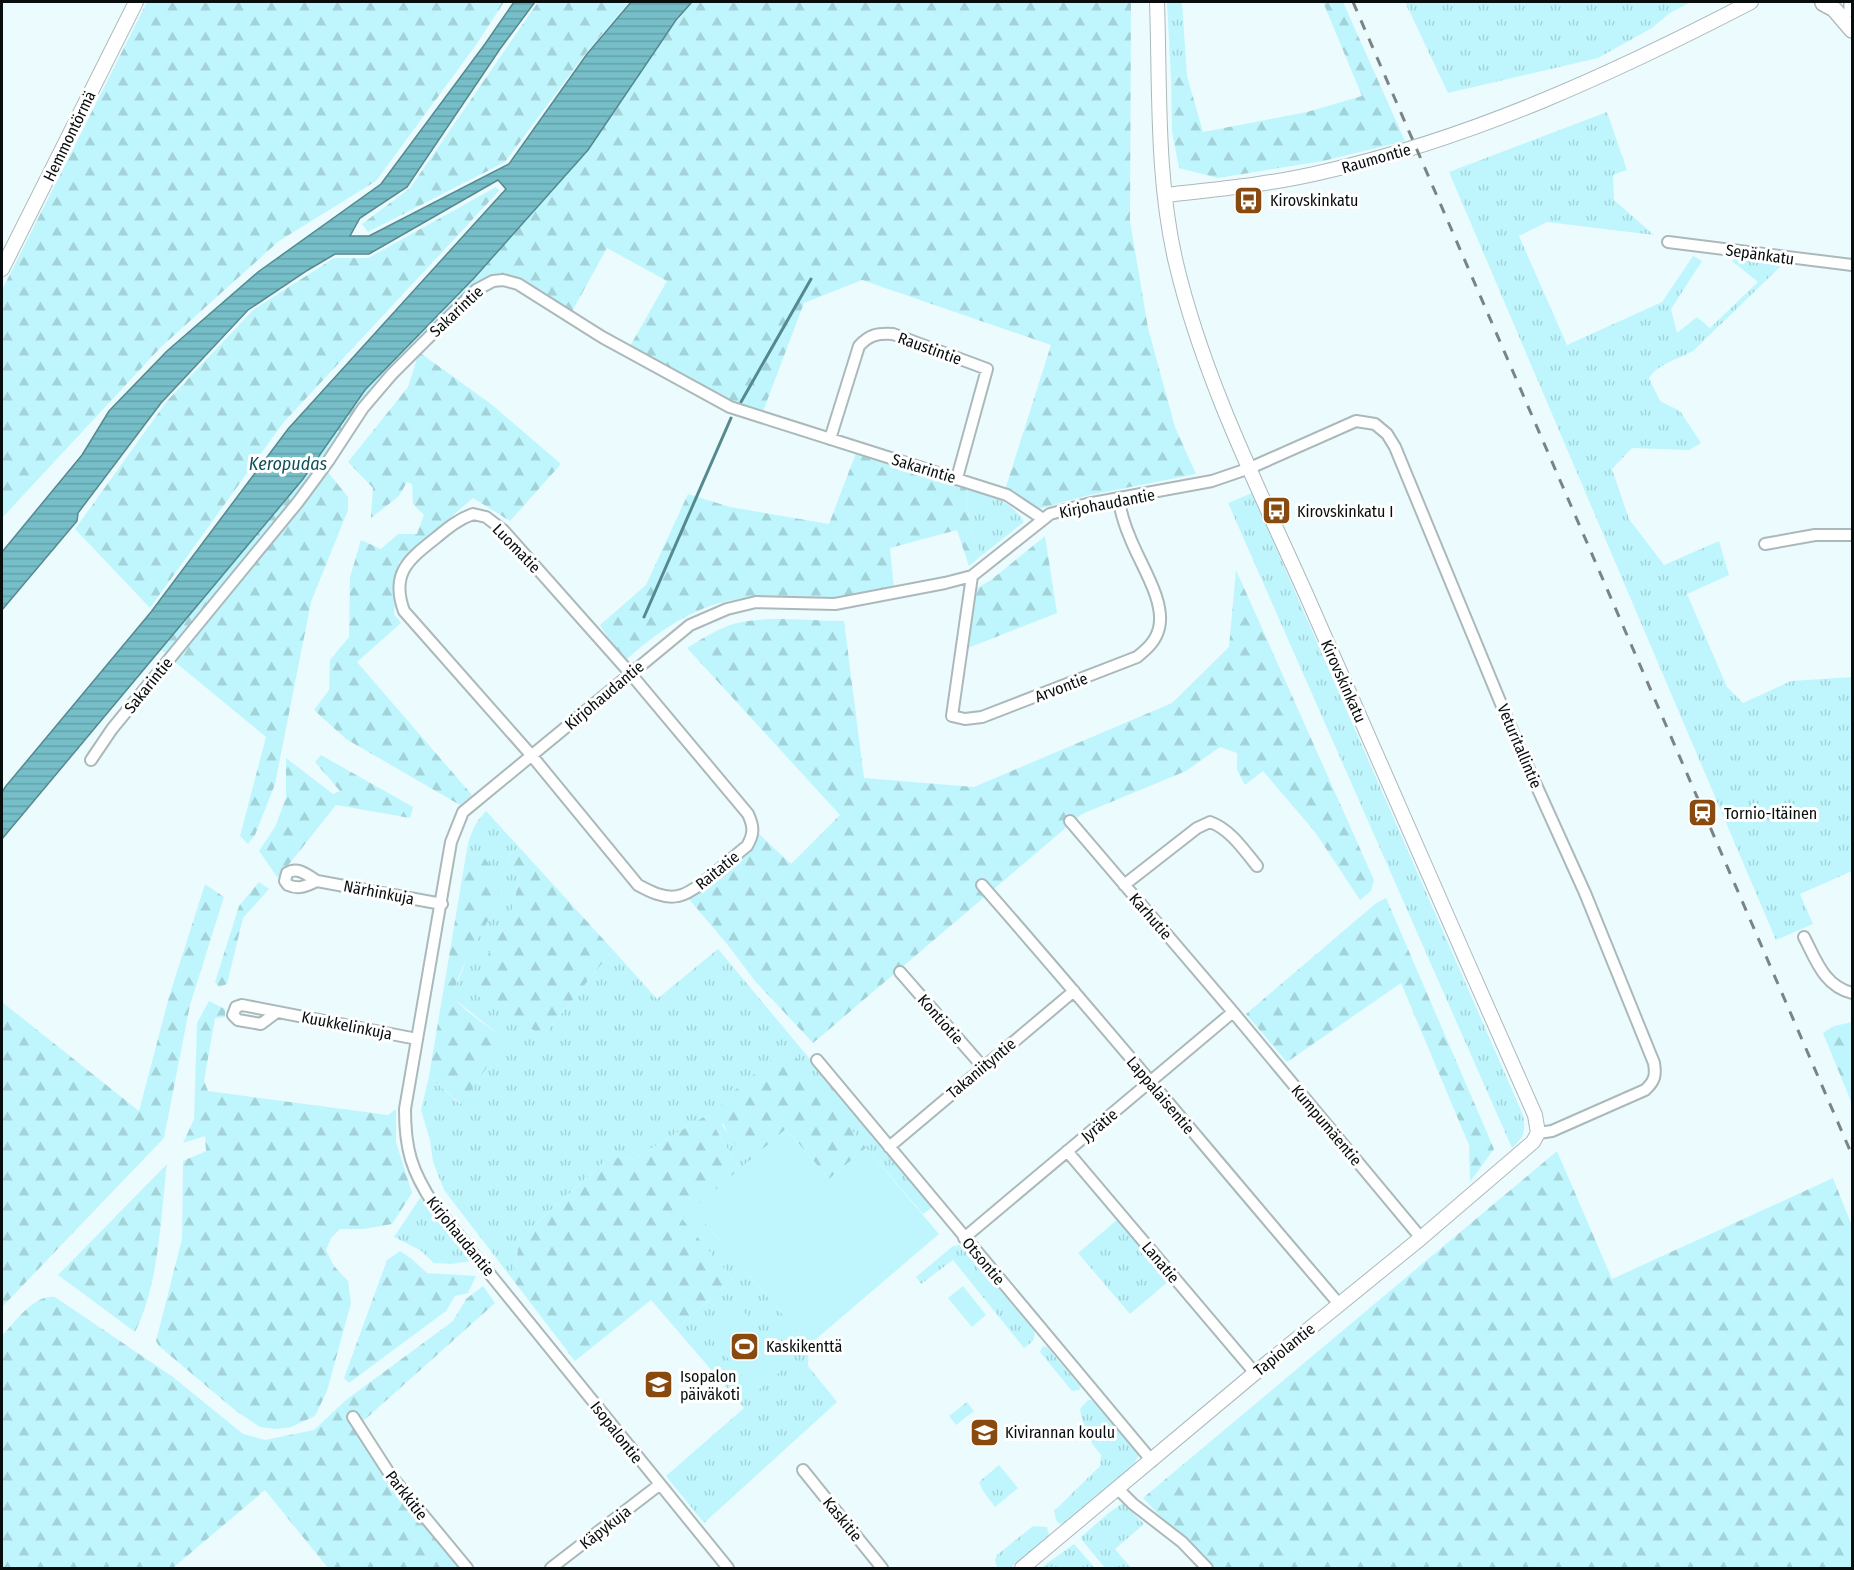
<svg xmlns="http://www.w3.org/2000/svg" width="1854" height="1570" font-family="'Fira Sans Condensed',sans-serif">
  <defs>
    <pattern id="grass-tufts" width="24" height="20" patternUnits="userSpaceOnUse" patternTransform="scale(1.5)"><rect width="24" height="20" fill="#bff6fe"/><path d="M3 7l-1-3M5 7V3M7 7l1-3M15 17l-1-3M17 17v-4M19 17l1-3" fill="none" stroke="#a3d2d8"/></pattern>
    <pattern id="forest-firs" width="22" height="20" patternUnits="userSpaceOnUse" patternTransform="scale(1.5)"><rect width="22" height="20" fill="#bff6fe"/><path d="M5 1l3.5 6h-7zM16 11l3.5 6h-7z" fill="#a3d2d8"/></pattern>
    <pattern id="water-rules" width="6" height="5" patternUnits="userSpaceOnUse" patternTransform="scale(1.5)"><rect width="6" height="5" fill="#76bec8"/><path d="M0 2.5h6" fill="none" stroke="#65a2ab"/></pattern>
  </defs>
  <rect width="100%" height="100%" fill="#ecfbfe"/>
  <path fill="url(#grass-tufts)" d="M1167,2H1182L1187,76L1171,78Z
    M1405,2H1691L1670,13L1652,28L1598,58L1448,93Z
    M1607,112L1627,170L1613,175L1614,200L1654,235L1547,222L1519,236L1567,345L1662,302L1693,256L1702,261L1671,309L1677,333L1697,317L1710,328L1758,282L1732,261L1736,257L1778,263L1780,267L1693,351C1677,360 1659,363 1649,378L1660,401L1680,411L1701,443L1689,450L1632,448L1612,469L1629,519L1664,565L1719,541L1729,575L1687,594L1727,687L1743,703L1791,681L1852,677V871L1800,894L1813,924L1776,940L1449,172Z
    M966,487C989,495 1011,500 1024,522L981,556L969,521Z
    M1252,493L1523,1115C1526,1131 1524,1137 1512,1148L1228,503Z
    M486,811L519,847L507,857L519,881L511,913L473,984L543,1036L613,950L657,999L718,949L931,1204V1208L923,1214L866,1148L791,1052L722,1125L748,1162L740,1169L707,1115L632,1160C621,1154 613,1158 603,1163L520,1238L513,1280L444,1190L433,1162L430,1140L421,1110L429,1076L460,1104L505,1040L457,1001L454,991L466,961L482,854L466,855C469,836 473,825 486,811Z
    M420,1198L471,1261L451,1264L434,1263L420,1250L394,1237Z
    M693,1209L809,1345L808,1366L837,1402L704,1523L666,1476L744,1408L676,1329L733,1279L681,1219Z
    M1118,1219L1170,1280L1130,1314L1078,1253Z
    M960,1245L971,1255L1034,1330C1037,1339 1031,1343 1024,1348L953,1260L921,1284L916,1277L953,1246Z
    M1043,1346L1047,1347L1081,1387L1079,1390L1072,1391L1040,1352Z
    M1088,1400H1092L1096,1403L1139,1454L1132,1468L1061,1525L1056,1520L1054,1511L1100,1466L1101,1455C1088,1440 1083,1428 1080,1409Z
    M967,1402L974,1411L956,1425L949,1416Z
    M999,1465L1018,1488L995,1507L983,1491L979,1482Z
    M1123,1503L1144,1524L1115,1549L1131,1568H1105L1081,1539L1082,1536L1110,1512Z
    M1033,1526L1047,1527L1049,1535L1010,1568H997L995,1560L997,1555Z
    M1074,1544L1095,1568H1041Z"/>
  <path fill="url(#forest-firs)" d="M147,2H504L476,45L376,181L279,241L161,347L2,518V290Z
    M538,2H629L586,53L505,162L368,232L362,224L410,188Z
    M692,2H1131L1130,221L1148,328L1175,427L1196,474L1085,496L1039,509L1035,513L1005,490L1051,345L862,280L804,303L762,414L722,402L629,348L667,281L607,248L570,315L519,282L492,278L389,372L296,500L166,653L161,650L303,479L365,390L475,277Z
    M1323,2H1343L1405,141L1323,161L1218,178L1179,168L1172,131L1171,78L1187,76L1203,132L1307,112L1362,96Z
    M496,187L499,191L283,423L150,608L75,529L167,401L253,310L334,258H368Z
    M419,352L491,404L561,464L510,521L473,498L399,562L394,614L401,623L357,662L472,795L460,805L346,739L314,710L329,690L330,660L349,637L350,577L361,540L381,549L398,534H417L424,515L413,504L412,484L407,482L399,496L371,518L373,488L348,462L408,387Z
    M856,453L966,487L969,521L981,556L969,566L957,530L890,548L894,589C874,592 854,597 835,598C809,600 782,596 757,597C705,599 664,626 627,659L608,638L600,625L646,585L688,494L730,507L829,524Z
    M327,471L348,497V510L311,602L275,784L255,835L248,844L240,836L266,737L175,662L303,505Z
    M1045,536L1057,613L963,650L972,591L991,580Z
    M1236,570L1374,880L1371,891L1360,900L1315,832L1263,771L1245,785L1237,770V753L1220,747L1186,771L1082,814L813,1043L755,981L727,944L688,898L756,831L791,864L840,815L687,648C703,638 722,626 741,622C774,616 811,621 844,621L864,778L974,787L1172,703L1229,647Z
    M321,755L413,807L410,818L336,805L278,878L259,851L275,827L286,798V758L333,794L340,791L315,762Z
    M519,847L613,950L543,1036L475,994L472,984L511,913L519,881L507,857Z
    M482,854C487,862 496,873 498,882C506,912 441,980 458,1002C466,1012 494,1031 506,1040L461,1104L429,1076L466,855Z
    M259,882L269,889L243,918L227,984L219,987L215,982L239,906Z
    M205,884L224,897L190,1005L164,1138L2,1307V1002L139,1111L169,997Z
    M1386,898L1494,1149L1470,1182L1469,1145L1401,983L1287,1062L1246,1014L1375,904Z
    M209,1001L225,1009V1017L215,1018L204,1081L208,1091L388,1115L396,1109V1142L412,1193L392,1224L364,1229H340L331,1238L326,1250L334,1266L348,1281L351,1303L327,1391L315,1416L291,1427L277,1429L260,1427L236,1411L159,1346L156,1341L182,1239L183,1161L206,1151L205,1136L183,1143L194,1119L197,1023Z
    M1852,1022V1104L1823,1033L1834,1026Z
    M792,1052L866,1148L829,1179L786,1129L748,1162C735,1143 717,1126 722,1101L777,1055Z
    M707,1115L740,1169L682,1219L733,1279L676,1329L651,1300L575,1361L513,1280L520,1238L603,1163C613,1158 621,1154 632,1160Z
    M1557,1151L1612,1279L1833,1178L1852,1226V1568H1209L1143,1498Z
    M167,1164C160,1220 160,1281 135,1332L58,1275Z
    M400,1251L412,1259L427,1273L476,1276L468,1293L455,1296L446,1311L349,1383L344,1378L387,1260Z
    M483,1286L495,1303L361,1423L407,1490L474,1568H328L265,1490L173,1568H2V1336C15,1322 34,1294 55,1297L173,1377L243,1434L265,1440L314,1430L346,1400L453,1321L466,1299Z"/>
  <path fill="#bff6fe" d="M786,1129L829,1179L866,1148L939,1234L809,1345L693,1209Z
    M963,1286L986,1315L972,1327L948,1298Z
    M734,1300L788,1365L756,1392L702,1327Z"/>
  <path fill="url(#water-rules)" stroke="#558990" stroke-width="1.5" d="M514,2H535L500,49L407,187L360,218L350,236H369L509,164L587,54L631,2H692L676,20L588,150L475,277L365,390L303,479L2,839V792L6,786L151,612L288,429L506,189L498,180L369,254H335L308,270L248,310L161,403L78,513L77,521L2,610V552L82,455L109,411L167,351L258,272L381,184L485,44Z"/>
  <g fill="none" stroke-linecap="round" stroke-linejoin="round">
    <path stroke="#558990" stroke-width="3" d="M741,402L811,279
      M644,617L731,418"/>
    <defs>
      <path id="minor" d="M1668,242L1852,265
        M830,439L859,346C869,335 877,333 893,334L987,369L957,478
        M473,514L486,517L503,530L630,673L748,814C754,827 754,834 747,846C731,858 696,893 678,896C664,899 649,891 638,885L532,756L404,611C390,573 409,559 437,537C449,527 459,519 473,514Z
        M1765,544L1815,535H1852
        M972,576L952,716L965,719L982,717L1137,657C1147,649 1156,641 1159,628C1166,600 1138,561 1129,535C1124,524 1121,512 1118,499
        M91,760L112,729L298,502L329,460L363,408L392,374L476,290L493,281L503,280L518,284L602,337L730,407L1007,495L1043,519
        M1070,821L1233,1012L1421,1238
        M317,881C306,886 299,890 288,885L285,881L287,873C298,866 307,875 317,881L442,904
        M982,885C1103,1023 1220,1165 1339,1304
        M1124,885L1197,828L1210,822C1230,829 1244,850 1257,866
        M1804,937C1816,960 1824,986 1852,993
        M900,972L983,1067
        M277,1012L261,1024L238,1020L233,1015L236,1007L242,1005L417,1039
        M817,1060L1152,1461
        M889,1147L1074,991
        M1067,1151L1255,1373
        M964,1238L1233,1012
        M353,1417L391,1476L467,1568
        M803,1470L882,1568
        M1118,1489L1133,1504L1182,1542L1207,1568
        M551,1568L659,1485
        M728,1568L434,1205C411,1170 405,1149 405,1109L451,842L463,812L690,625L727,609L756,602L835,604L945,583L972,576L1050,514L1087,504L1212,481L1250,468L1356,421L1375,424L1387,434L1395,447L1518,745L1585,893L1654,1063C1656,1075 1655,1081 1645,1090L1552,1131L1538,1133"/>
      <path id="tertiary" d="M1166,195C1220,189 1274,184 1327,171C1476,137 1616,72 1751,2
        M2,269L136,2
        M1022,1568L1255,1373L1421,1238L1533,1142L1538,1133L1535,1115C1459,944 1384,773 1309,601C1260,491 1204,381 1176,263C1156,178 1160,88 1157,2"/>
      <path id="secondary" d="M1852,2V9
        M1823,3L1834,9L1852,30"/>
    </defs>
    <use href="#minor" stroke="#abb9bb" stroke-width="14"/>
    <use href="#tertiary" stroke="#abb9bb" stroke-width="16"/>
    <use href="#secondary" stroke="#abb9bb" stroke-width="18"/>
    <use href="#minor" stroke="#fff" stroke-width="10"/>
    <use href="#tertiary" stroke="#fff" stroke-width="14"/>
    <use href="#secondary" stroke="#fff" stroke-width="15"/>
    <path stroke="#7a8385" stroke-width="3" stroke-dasharray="10 10" stroke-linecap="butt" d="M1353,2L1852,1155"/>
  </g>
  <defs>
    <symbol id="bus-square" viewBox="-11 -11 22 22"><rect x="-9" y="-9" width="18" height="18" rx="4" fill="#884a0e" stroke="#fff"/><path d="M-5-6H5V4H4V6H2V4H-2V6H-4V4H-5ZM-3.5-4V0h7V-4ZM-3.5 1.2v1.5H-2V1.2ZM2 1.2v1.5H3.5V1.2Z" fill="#fff"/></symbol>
    <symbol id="station-square" viewBox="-11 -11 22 22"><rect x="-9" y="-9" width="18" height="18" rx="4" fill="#884a0e" stroke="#fff"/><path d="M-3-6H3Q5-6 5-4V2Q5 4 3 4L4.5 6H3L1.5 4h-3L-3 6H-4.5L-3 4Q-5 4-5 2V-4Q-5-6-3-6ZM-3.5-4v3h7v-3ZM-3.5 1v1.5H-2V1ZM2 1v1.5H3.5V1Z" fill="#fff"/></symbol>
    <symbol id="stadium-square" viewBox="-11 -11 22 22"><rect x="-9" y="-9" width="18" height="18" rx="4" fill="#884a0e" stroke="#fff"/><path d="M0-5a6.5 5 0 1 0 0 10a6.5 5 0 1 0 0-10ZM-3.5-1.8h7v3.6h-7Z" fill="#fff"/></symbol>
    <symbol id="school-square" viewBox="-11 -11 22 22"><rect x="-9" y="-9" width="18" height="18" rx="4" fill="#884a0e" stroke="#fff"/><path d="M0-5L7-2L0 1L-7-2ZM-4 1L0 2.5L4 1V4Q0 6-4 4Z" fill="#fff"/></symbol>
  </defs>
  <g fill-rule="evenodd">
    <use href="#bus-square" x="1232" y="184" width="33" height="33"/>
    <use href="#bus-square" x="1260" y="494" width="33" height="33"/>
    <use href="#station-square" x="1686" y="796" width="33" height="33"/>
    <use href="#stadium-square" x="728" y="1330" width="33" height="33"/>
    <use href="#school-square" x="642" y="1368" width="33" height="33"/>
    <use href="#school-square" x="968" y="1416" width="33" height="33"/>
  </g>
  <g text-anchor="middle" stroke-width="6" stroke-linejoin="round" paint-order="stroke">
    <g font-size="16" fill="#080d0d" stroke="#fff">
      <text transform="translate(69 136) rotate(-64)" y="6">Hemmontörmä</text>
      <text transform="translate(1376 158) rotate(-16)" y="6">Raumontie</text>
      <text transform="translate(1760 254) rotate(8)" y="6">Sepänkatu</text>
      <text transform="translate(456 311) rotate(-43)" y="6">Sakarintie</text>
      <text transform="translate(930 348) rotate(20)" y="6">Raustintie</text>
      <text transform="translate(924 468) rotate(17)" y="6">Sakarintie</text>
      <text transform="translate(1107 503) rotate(-11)" y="6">Kirjohaudantie</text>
      <text transform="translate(517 548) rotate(46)" y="6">Luomatie</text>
      <text transform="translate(1344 681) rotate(66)" y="6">Kirovskinkatu</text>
      <text transform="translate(148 685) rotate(-51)" y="6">Sakarintie</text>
      <text transform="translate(1061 687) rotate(-21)" y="6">Arvontie</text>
      <text transform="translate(604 695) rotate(-40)" y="6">Kirjohaudantie</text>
      <text transform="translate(1520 746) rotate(67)" y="6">Veturitallintie</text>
      <text transform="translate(717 870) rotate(-39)" y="6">Raitatie</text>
      <text transform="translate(379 892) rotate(11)" y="6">Närhinkuja</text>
      <text transform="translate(1151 916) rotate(49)" y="6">Karhutie</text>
      <text transform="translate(941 1019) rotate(49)" y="6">Kontiotie</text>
      <text transform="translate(347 1025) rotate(11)" y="6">Kuukkelinkuja</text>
      <text transform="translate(981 1068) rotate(-40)" y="6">Takaniityntie</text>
      <text transform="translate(1161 1095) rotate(50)" y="6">Lappalaisentie</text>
      <text transform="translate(1099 1125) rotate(-40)" y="6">Jyrätie</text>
      <text transform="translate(1327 1125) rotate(50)" y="6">Kumpumäentie</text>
      <text transform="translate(461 1236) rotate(51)" y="6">Kirjohaudantie</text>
      <text transform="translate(984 1261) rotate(50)" y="6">Otsontie</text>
      <text transform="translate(1161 1262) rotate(50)" y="6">Lanatie</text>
      <text transform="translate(1284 1349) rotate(-39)" y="6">Tapiolantie</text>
      <text transform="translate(617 1432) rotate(52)" y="6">Isopalontie</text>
      <text transform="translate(407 1495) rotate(52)" y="6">Parkkitie</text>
      <text transform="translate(843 1519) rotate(51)" y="6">Kaskitie</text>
      <text transform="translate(605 1527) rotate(-38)" y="6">Käpykuja</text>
    </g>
    <g font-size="16" fill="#080d0d" stroke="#fff" text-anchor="start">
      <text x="1270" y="206">Kirovskinkatu</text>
      <text x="1297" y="517">Kirovskinkatu I</text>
      <text x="1724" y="819">Tornio-Itäinen</text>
      <text x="766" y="1352">Kaskikenttä</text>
      <text x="680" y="1382">Isopalon<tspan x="680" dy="18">päiväkoti</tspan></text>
      <text x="1005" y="1438">Kivirannan koulu</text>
    </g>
    <g font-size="18" font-style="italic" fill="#115159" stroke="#fff">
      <text x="288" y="470">Keropudas</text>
    </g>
  </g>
  <rect width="1854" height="1570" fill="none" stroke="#080d0d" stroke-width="6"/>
</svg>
